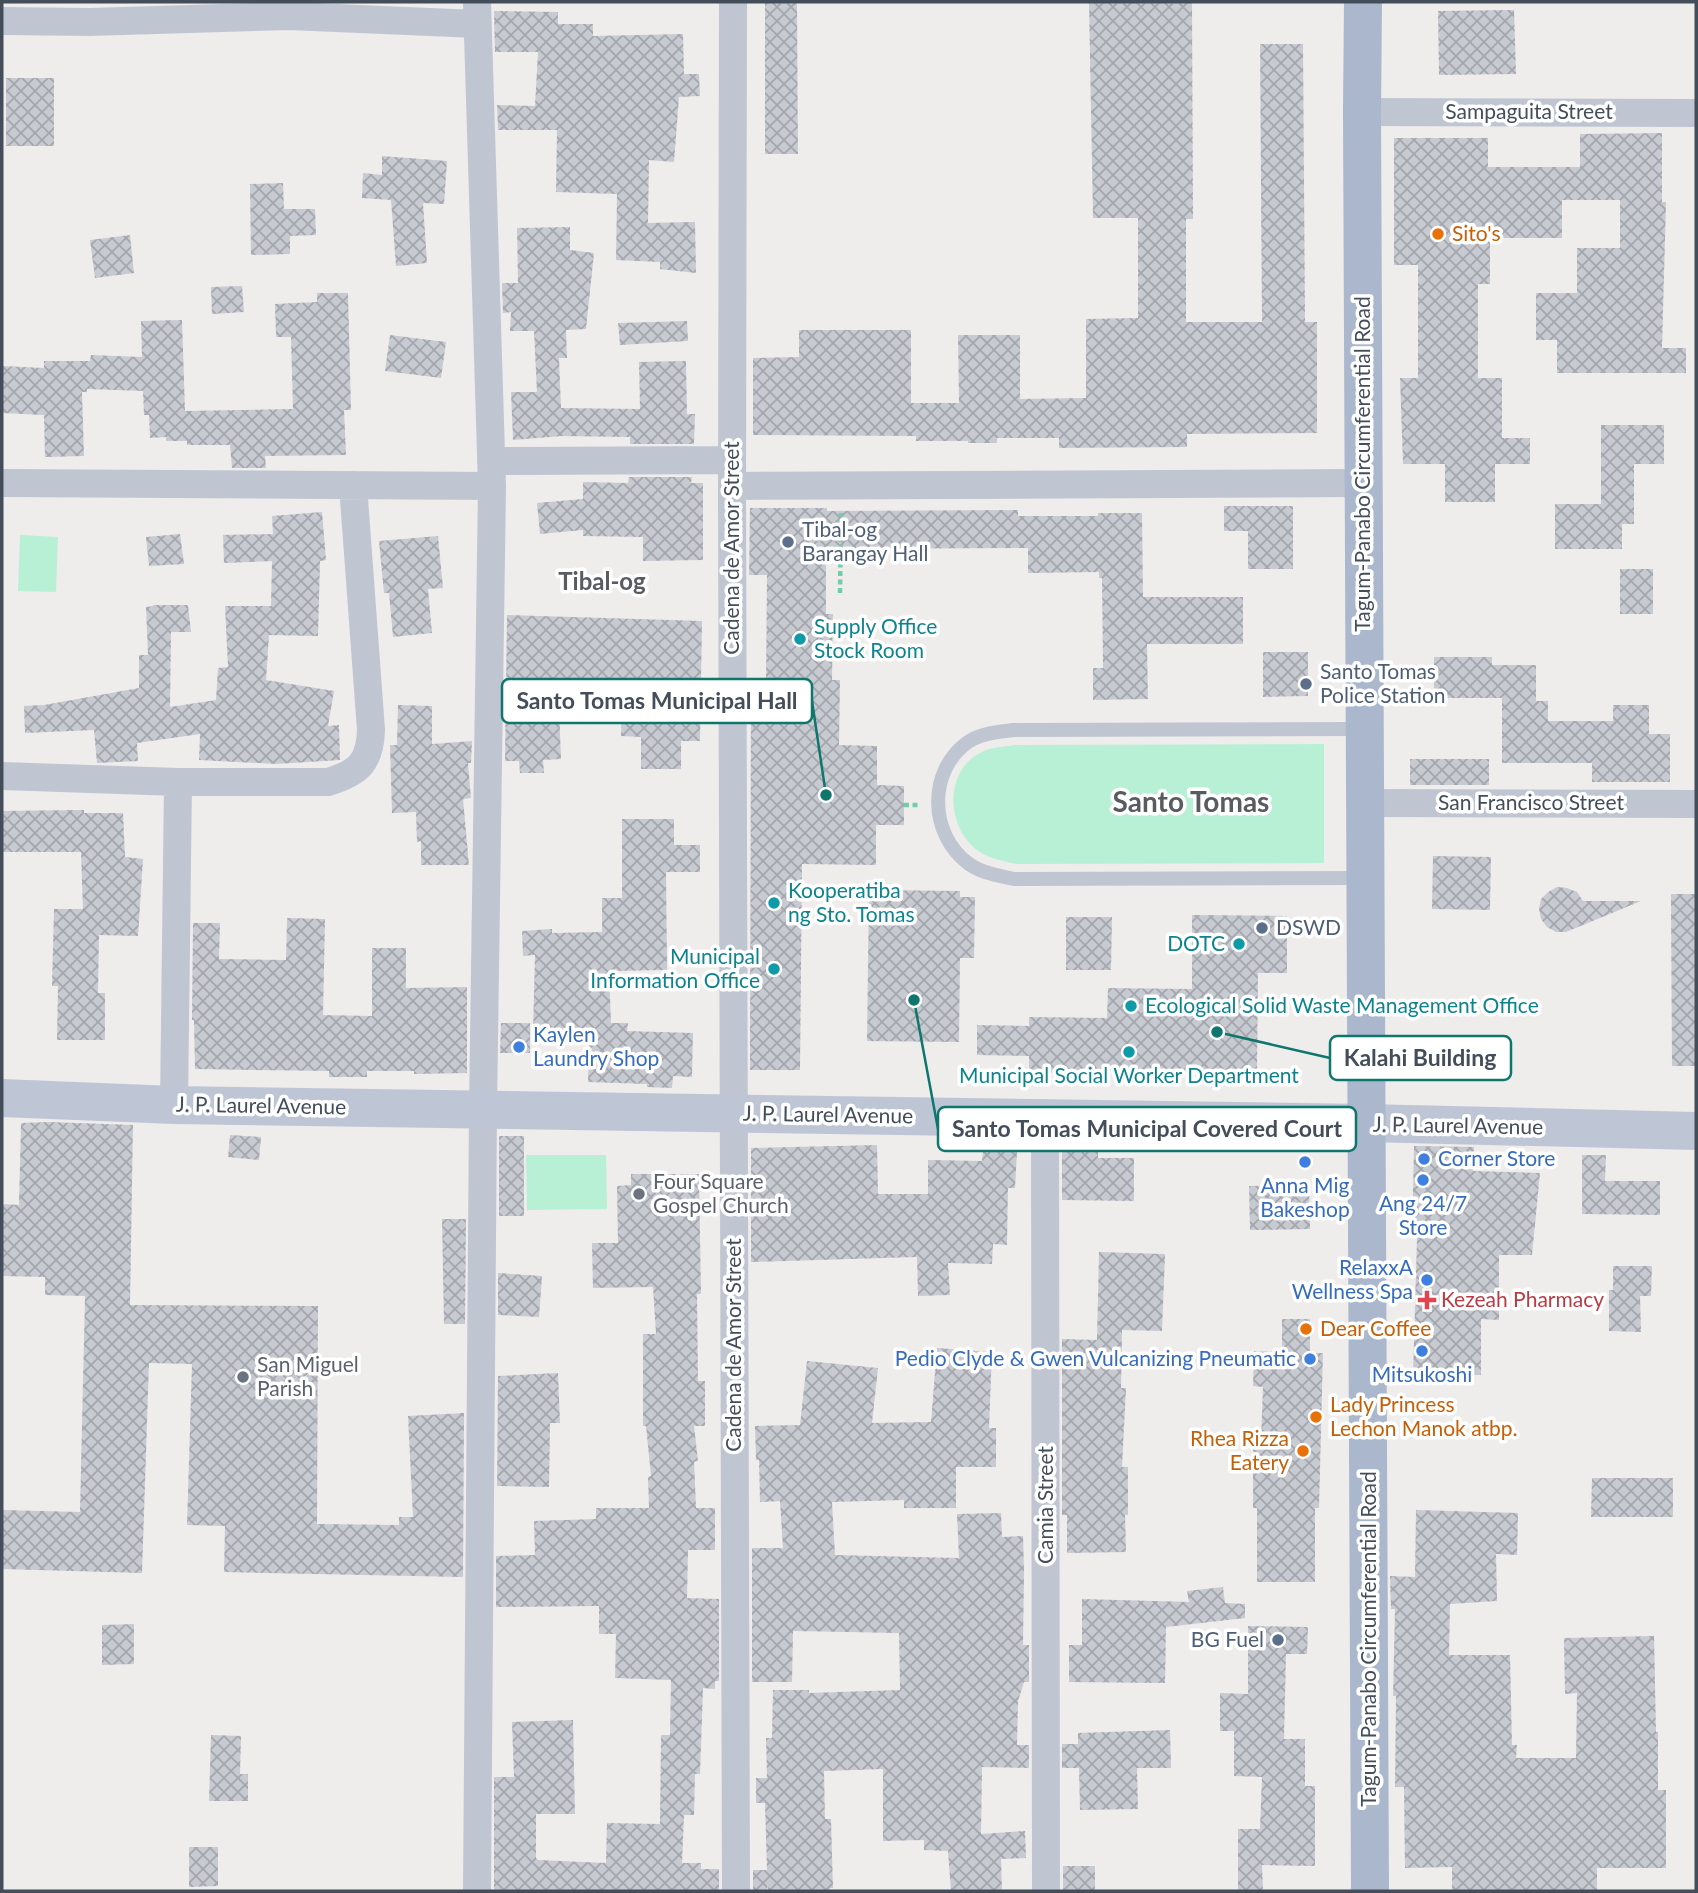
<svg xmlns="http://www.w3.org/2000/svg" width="1698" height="1893" font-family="Lato,sans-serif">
  <defs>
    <pattern id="building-cross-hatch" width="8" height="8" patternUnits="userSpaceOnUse" patternTransform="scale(1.75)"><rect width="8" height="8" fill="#c8cad2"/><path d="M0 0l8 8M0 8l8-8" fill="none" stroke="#a4a6ad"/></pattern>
  </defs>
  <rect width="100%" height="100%" fill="#efecec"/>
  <path fill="#b8f0d5" d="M20,535L58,537L56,592L18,591Z
    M1324,744V863L1016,864C1003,861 991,859 980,852C947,831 943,774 978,754C989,747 1002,747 1015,745Z
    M526,1155H606L607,1209L527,1210Z"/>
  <path fill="url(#building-cross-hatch)" d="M765,2H797L798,154H765Z
    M1089,2H1192L1193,219H1186V322H1262L1260,44H1303L1305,322H1317V433L1187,434V447L1059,448V438H997V443H968V441H916V436L753,435V358L799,357V330H911V403H959L958,335H1020V399L1086,398V319L1138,318V218H1093Z
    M1514,10L1516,74L1439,75L1438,11Z
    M494,11L558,12V24H593V36L683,34L684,74H699L700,96L679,97L674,162L649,160L648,223L695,222L696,273L660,269V262L616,260L617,194L556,192L557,130H498L497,105L535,106L538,52H495Z
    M6,78H54V146H6Z
    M1662,133V202H1666L1662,348H1686V373H1557V340H1536V293H1577V248H1620V200H1562V238H1490V284H1478V378H1502V438H1530V464H1495V502H1445V464H1403L1400,378H1418V265H1394V138H1488V167H1580V134Z
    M382,156L447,161L444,204L423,203L427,263L396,266L391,200L362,198L363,173L382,175Z
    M283,183L284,209H315L316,235L290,236V254L251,255L250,184Z
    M570,227V250L594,253L586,329L566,330L567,358H559L561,408L640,409L639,362L686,361L687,414H695L694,444H630V437L562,436L513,440L511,392H537L534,331H510L511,312L503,313L502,283H518L517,228Z
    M130,235L134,273L95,278L90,240Z
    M242,286L244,312L212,314L211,287Z
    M317,293H348L351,410H344L346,455L265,456L266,468H232L230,445H187V441H166V437L150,438L149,415H144L143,391L87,389V392H82L84,456L45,457L44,415L2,413V366L44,368V361H90L91,355L142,357L141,321L182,320L185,411L293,409L291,337H276L275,304L317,302Z
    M687,321L688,341L620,345L618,323Z
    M390,335L446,342L441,378L385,371Z
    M1601,425H1664V464H1634V524H1622V549H1555V504H1601Z
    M629,477H692L691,483H703V560L643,561V537L583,536V530L540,534L537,503L583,499V482L628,483Z
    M1224,506H1293V569H1248V531H1224Z
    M750,508H827V511L1018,510V516H1098V513H1142L1143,597H1243V644H1147L1148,699L1093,700V668H1103L1102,578H1099V572L1028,573V548L826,549V614H833L832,680H840L839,745L877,746V785L904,786V825H876V865L802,864L800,1070H750L751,681H766L767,575H749Z
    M322,512L326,560L320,561L318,636L269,635L266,680L334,691L328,726L339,725L340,760L276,764L199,760L200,734L137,743L138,761L97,763L94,730L25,733L24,706L44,705L139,688V655H148L146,607L153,606V605H188L191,632H171L170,707L216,700L218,668L228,667L225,606H271L272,561L224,563L223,535L273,534L272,516Z
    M180,534L184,564L149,566L146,537Z
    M438,536L443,588L428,589L432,633L393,637L389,593H384L379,541Z
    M1620,569H1653V614H1620Z
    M507,615L702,621L700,741H681V769H641V737L621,736L622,681L570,679L569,708H559L561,759L543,760L544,773H520L519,761H505Z
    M1263,652H1308V696L1263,697Z
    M1434,657H1492V665H1536V701H1548V721H1613V705H1649V734H1670V782H1592V763H1502V698H1434Z
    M398,705L432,706V744L472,741L471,763H468L471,798L463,799L469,865H421V841L417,842L416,812L392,813L390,745H397Z
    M1410,759H1489V785H1410Z
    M84,810V813H123L125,857L143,859L138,936L99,935L98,993H105V1040H57L58,986H52L54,909H83L81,852H2V811Z
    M622,819H674V845H700V872H666L667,970L609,971L611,1023H628L627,1031L693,1033L692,1077L673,1076L672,1088L647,1087V1084L588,1082L589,1034L533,1033L535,955L523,956L522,931L552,929V933L602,932V898H622Z
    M1433,856L1491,857L1490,910L1432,909Z
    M1557,887L1567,888L1577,892L1583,901H1641L1566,932H1556L1547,927L1541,919L1539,909L1541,899L1548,892Z
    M869,890L960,891V897H975L974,958H960L959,1042L867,1041Z
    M1671,894H1696V1066H1672Z
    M1192,915L1287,916V973H1258L1257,1073L1073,1070V1073H1029V1056L977,1055V1025L1029,1026V1017L1107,1018L1108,988L1192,989Z
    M1066,917H1112L1111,970H1066Z
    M287,918L325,919L323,1015L372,1016V948H406V988L467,987V1073L414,1074V1071H367V1077H329V1071L195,1069L194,1020H192L193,923H220L219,959L286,960Z
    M501,1023H530V1053H500Z
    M49,1122L133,1125L130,1305L318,1306L317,1524L399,1525V1517H413L408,1416L464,1413L463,1577L224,1572L225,1526L187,1525L192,1364L149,1363L142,1573L2,1569V1510L80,1512L85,1296L45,1295V1277L2,1276V1204L19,1205L21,1123Z
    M230,1135L261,1137L259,1160L228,1157Z
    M499,1136H524V1216H499Z
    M877,1145L878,1194H928V1160L982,1161L983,1151L1017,1152L1015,1188H1008L1007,1245L993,1244L992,1264L948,1263L950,1295L918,1296L917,1257L751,1262V1148Z
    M1414,1146L1474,1147L1473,1171L1540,1173L1532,1255H1499V1320L1481,1319V1375H1413L1417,1238H1412Z
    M1062,1148L1098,1150V1158H1134V1201L1062,1200Z
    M1582,1155H1606L1605,1181H1660V1215L1582,1214Z
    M631,1174H699L701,1294H697L698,1381H705V1426H694L698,1461L694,1462L696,1508H715V1550H688L687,1598L719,1599V1681H715V1689L703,1688L700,1774H695L694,1815H684L682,1863H701V1869H719V1891H494V1777H514L512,1722L573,1720L575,1814H536V1858L538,1860L606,1863L607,1823L660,1824L661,1735H670L671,1680L615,1678L616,1634H599V1606L496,1607V1556L535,1555L534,1521L596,1519V1508H649L648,1477L651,1476L646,1426H643V1334H656L653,1287L593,1288L592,1243H618L617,1186L631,1185Z
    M1309,1185L1310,1229L1250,1230L1249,1186Z
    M442,1219H466L465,1324H444Z
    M1099,1252L1165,1254L1162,1331L1122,1330L1121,1388H1126L1122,1467H1128V1515H1125L1126,1552L1067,1553V1515H1062V1339L1097,1340Z
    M1613,1266H1652L1651,1296H1640L1641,1332L1609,1331V1290H1613Z
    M498,1273L542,1276L539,1317L498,1315Z
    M1282,1319H1310V1353H1323L1319,1508H1315V1582H1257V1508H1253V1439H1261L1263,1387L1253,1386L1254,1351L1282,1352Z
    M937,1348L992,1352L989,1428H996V1467H956V1508H904V1500L832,1502L835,1555L959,1558L957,1514L1001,1513L1002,1537L1023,1536L1024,1571L1023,1645H1029V1682H1024L1018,1701L1017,1745H1029V1768L982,1767L981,1834L1025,1831L1026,1858L1001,1859L1002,1891H951L948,1851L924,1850V1840L883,1841V1769L824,1771L825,1819H831L833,1888H830V1891H768L767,1884V1891H753V1870H767L765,1803H756V1778H767L766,1738H772L773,1690H809V1693L900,1690L899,1633L793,1631L792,1682H752V1548H783L780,1501L760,1502L759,1460H756L755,1426L800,1425L807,1361L878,1368L872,1423L931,1422Z
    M558,1373L560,1423H550L549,1487L497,1486L498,1376Z
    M1592,1478H1673V1517H1591Z
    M1416,1510L1518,1513L1517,1555L1496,1554L1497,1601L1450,1604L1449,1655H1510L1512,1745H1517L1516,1758H1576L1577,1693L1565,1694L1564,1638L1654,1636L1656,1732H1658V1790H1666V1868H1597V1891H1452V1867L1405,1868L1404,1787H1395L1396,1696H1393L1395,1609H1391L1390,1576L1415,1577Z
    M1223,1587L1225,1603L1245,1604V1618L1166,1627L1165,1683L1069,1682V1645H1082V1599L1189,1602L1187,1591Z
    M134,1624V1664L102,1665V1625Z
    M1248,1626L1308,1627L1307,1654H1286L1284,1739H1305V1786H1315V1866L1262,1865L1263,1891H1238V1829H1260L1262,1777L1234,1776V1731H1220V1693L1248,1694Z
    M1170,1730L1171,1768H1137L1138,1809L1080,1810L1079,1768H1062V1744H1078V1733Z
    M211,1735L241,1736L240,1774H248V1801H209Z
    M189,1847H218V1886L189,1887Z
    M1063,1866H1095V1891H1063Z"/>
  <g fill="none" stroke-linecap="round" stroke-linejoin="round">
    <path stroke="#6fceac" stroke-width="4.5" stroke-dasharray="5 3.5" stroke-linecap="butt" d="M840,593L841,513
      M904,805H918"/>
    <path stroke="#bfc6d2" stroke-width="14" d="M1363,729L1014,730C999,732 981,733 968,742C927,771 929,835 969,864C982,873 999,876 1015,879L1365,878"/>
    <path stroke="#bfc6d2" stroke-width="28" d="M733,2L732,486L736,1891
      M2,21L90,22L289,16L477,24
      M1362,112L1696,113
      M491,461L732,460
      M2,483L492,486
      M732,486L1363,483
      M2,776L178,782H328C358,773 370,763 371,730L353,485
      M1365,803L1696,804
      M174,1105L178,782
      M1045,1118L1046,1891
      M477,1891L483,1109L492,486L477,2"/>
    <path stroke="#bec6d6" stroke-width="38" d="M2,1098L174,1105L1366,1123L1696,1131"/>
    <path stroke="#aab7cd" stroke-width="38" d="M1363,2L1362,112L1370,1891"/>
  </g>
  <g fill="#e8710a" stroke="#fff" stroke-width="2.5">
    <circle cx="1438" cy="234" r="7"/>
    <circle cx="1306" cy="1329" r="7"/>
    <circle cx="1316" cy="1417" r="7"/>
    <circle cx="1303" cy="1451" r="7"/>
  </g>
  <g fill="#5c6f8a" stroke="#fff" stroke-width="2.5">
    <circle cx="788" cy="542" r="7"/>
    <circle cx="1306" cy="684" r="7"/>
    <circle cx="1262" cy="928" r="7"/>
    <circle cx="1278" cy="1640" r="7"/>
  </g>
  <g fill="#0f9aa8" stroke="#fff" stroke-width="2.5">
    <circle cx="800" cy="639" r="7"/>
    <circle cx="774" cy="903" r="7"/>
    <circle cx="1239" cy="944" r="7"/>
    <circle cx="774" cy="969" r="7"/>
    <circle cx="1131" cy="1006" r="7"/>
    <circle cx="1129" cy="1052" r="7"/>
  </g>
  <g fill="#3f7fe0" stroke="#fff" stroke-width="2.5">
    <circle cx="519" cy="1047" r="7"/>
    <circle cx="1424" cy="1159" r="7"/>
    <circle cx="1305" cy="1162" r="7"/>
    <circle cx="1423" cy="1180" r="7"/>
    <circle cx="1427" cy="1280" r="7"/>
    <circle cx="1422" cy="1351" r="7"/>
    <circle cx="1310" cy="1359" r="7"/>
  </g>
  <g fill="#6b7280" stroke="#fff" stroke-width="2.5">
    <circle cx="639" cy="1194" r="7"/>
    <circle cx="243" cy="1377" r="7"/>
  </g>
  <path fill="#e0444e" stroke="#fff" stroke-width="2.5" d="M1423.5 1289.5h7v7h7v7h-7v7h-7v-7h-7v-7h7z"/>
  <g text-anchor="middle" stroke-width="7" stroke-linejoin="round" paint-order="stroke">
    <g font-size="21" fill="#444d5a" stroke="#fff">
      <text x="1529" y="119">Sampaguita Street</text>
      <text transform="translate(1363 464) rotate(-90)" y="7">Tagum-Panabo Circumferential Road</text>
      <text transform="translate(732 548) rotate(-90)" y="7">Cadena de Amor Street</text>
      <text x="1531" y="810">San Francisco Street</text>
      <text transform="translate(261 1106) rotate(1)" y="7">J. P. Laurel Avenue</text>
      <text transform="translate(828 1115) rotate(1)" y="7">J. P. Laurel Avenue</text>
      <text transform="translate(1458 1126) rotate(1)" y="7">J. P. Laurel Avenue</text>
      <text transform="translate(734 1345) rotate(-90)" y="7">Cadena de Amor Street</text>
      <text transform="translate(1046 1505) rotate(-90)" y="7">Camia Street</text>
      <text transform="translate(1369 1639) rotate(-90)" y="7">Tagum-Panabo Circumferential Road</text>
    </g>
    <g font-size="21" fill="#c56008" stroke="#fff" text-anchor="start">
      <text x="1452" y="241">Sito's</text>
      <text x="1320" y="1336">Dear Coffee</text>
      <text x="1330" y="1412">Lady Princess<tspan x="1330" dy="24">Lechon Manok atbp.</tspan></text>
      <text x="1289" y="1446" text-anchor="end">Rhea Rizza<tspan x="1289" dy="24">Eatery</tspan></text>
    </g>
    <g font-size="21" fill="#4e5e75" stroke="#fff" text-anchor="start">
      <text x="802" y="537">Tibal-og<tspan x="802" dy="24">Barangay Hall</tspan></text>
      <text x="1320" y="679">Santo Tomas<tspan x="1320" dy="24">Police Station</tspan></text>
      <text x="1276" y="935">DSWD</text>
      <text x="1264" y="1647" text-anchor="end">BG Fuel</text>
    </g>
    <g font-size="21" fill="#0d838f" stroke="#fff" text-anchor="start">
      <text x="814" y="634">Supply Office<tspan x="814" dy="24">Stock Room</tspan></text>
      <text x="788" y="898">Kooperatiba<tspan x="788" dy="24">ng Sto. Tomas</tspan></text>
      <text x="1225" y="951" text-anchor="end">DOTC</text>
      <text x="760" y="964" text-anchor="end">Municipal<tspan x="760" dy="24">Information Office</tspan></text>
      <text x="1145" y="1013">Ecological Solid Waste Management Office</text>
      <text x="1129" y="1083" text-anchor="middle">Municipal Social Worker Department</text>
    </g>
    <g font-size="21" fill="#366cbe" stroke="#fff">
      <text x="533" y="1042" text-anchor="start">Kaylen<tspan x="533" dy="24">Laundry Shop</tspan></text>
      <text x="1438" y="1166" text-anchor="start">Corner Store</text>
      <text x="1305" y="1193">Anna Mig<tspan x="1305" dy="24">Bakeshop</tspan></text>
      <text x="1423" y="1211">Ang 24/7<tspan x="1423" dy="24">Store</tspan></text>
      <text x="1413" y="1275" text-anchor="end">RelaxxA<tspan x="1413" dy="24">Wellness Spa</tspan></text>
      <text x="1296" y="1366" text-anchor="end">Pedio Clyde &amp; Gwen Vulcanizing Pneumatic</text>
      <text x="1422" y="1382">Mitsukoshi</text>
    </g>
    <g font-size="21" fill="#5b616d" stroke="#fff" text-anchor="start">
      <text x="653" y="1189">Four Square<tspan x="653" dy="24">Gospel Church</tspan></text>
      <text x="257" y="1372">San Miguel<tspan x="257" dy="24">Parish</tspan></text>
    </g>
    <g font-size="21" fill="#be3a42" stroke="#fff" text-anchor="start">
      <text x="1441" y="1307">Kezeah Pharmacy</text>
    </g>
    <g font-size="24" font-weight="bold" fill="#595b61" stroke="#fff">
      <text x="602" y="590">Tibal-og</text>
    </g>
    <g font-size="28" font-weight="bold" fill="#595b61" stroke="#fff">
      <text x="1191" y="812">Santo Tomas</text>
    </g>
  </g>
  <path fill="none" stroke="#0f766e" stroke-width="2.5" d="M826 795L812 701M1217 1032L1330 1058M914 1000L938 1129"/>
  <g fill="#0f766e" stroke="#fff" stroke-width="2.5">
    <circle cx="826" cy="795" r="7"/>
    <circle cx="1217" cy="1032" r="7"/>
    <circle cx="914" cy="1000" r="7"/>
  </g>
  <g fill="#fff" stroke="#0f766e" stroke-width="2.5">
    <rect x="502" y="679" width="310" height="44" rx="7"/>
    <rect x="1330" y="1036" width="181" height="44" rx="7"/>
    <rect x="938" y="1107" width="418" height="44" rx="7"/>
  </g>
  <g font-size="23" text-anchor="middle" font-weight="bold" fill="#444d5a">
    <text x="657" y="709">Santo Tomas Municipal Hall</text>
    <text x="1420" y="1066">Kalahi Building</text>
    <text x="1147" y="1137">Santo Tomas Municipal Covered Court</text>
  </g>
  <rect width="1698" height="1893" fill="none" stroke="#444d5a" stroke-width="7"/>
</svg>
